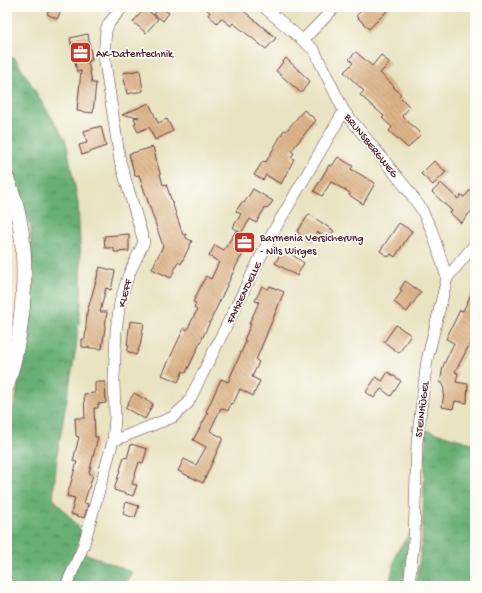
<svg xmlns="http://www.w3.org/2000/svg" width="482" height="593" font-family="'Gochi Hand',sans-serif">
  <defs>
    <pattern id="forest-crowns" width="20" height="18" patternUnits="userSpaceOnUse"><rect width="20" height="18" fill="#68af74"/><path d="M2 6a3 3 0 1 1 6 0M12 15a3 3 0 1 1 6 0" fill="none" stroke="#588e5f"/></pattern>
    <pattern id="building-back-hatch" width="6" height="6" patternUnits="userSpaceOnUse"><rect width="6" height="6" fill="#ddb489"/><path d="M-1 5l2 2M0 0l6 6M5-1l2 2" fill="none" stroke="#bf9a76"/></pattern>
  </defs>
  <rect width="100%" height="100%" fill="#fdfcf7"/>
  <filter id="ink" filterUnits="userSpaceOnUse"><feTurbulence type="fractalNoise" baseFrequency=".025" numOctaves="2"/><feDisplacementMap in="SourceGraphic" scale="8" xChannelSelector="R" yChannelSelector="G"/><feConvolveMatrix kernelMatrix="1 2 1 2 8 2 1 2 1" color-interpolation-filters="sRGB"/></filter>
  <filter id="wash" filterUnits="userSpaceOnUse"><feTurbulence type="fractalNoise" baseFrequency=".012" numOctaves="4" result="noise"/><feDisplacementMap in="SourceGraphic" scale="16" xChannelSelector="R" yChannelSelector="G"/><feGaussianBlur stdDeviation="0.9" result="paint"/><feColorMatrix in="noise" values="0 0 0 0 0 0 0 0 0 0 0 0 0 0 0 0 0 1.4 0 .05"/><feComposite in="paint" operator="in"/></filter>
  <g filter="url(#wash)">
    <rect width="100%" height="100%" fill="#e9e3c2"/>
    <path fill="url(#forest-crowns)" stroke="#596750" d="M7,57L15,58L66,141L78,202L81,266V305L76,348L58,449L53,498L81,530L77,550L132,572L124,586H7V426L16,398L30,307L31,227L7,160Z
      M426,430L475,444V586H416L422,541Z
      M409,534L403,586H389L396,553Z"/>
    <g id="blocks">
      <path fill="url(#building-back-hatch)" d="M50,7H63L57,19L47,14Z
        M160,7L169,13L163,21L154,14Z
        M203,7H239L276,38L266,49L233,23L231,26L221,18L217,23L208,15L210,12Z
        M365,7H391L369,29L356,16Z
        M145,8L158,19L146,33L133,22Z
        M88,34L92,60L88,61L92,83H96L93,113L77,111L81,71L77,72L70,38Z
        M356,52L372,66L381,55L390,63L380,73L394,86L393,87L401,94L399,96L410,107L402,116L421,134L408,148L389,131L392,127L382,118L384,116L360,95L364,91L344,72L353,63L349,59Z
        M286,58L310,81L301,93L276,71Z
        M140,70L143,91L127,94L123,73Z
        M149,103L158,123L167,119L173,131L155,140L149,127L138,132L134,124L136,123L134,118L139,117L122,115Z
        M304,110L316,120L291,151L294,153L291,157L294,159L281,184L266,175L263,180L254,175L263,161L266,162L284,130L286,131Z
        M101,126L106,146L82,155L79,145L87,143L84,131Z
        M153,147L163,185L166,184L183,235L186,234V238L192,241L181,264L178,262L171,278L152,269L163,246L139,175L135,176L129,154Z
        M338,157L353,166L351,169L375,183L363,204L349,195L350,193L331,182L322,196L314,191L329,165L332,166Z
        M434,161L446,172L433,185L421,174Z
        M441,183L458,199L461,195L464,197L475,185V207L461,223L450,213L452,211L432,192Z
        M253,189L273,201L267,209L265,208L256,223L250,219L241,233L233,227L241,214L236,211L242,202L244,203Z
        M309,214L334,231L328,239L317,232L311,242L297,232Z
        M399,223L412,231L395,257L391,254L389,257L380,251Z
        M236,231L251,241L238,262L186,373L183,371L178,382L162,375L184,328L187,330L197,310L194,308L196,303L193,302L206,276L211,279L219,262L209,256L215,245L224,250Z
        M129,234V251L114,252V248H105L104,236Z
        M284,249L304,263L297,276L275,263Z
        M100,267L115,271L111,290L106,288L100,312H107L102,349L82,347V339H85L87,312Z
        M405,281L421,292L407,312L394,302L402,291L400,289Z
        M262,286L268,289L270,286L284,292L256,360L259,362L252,377L260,381L253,396L240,389L233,404L231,403L228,411L221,408L210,431L223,438L203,483L178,471L184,459L196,465L206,447L193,440L208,413L206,412L221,379L228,382L246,341L244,340L251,324H249L259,302L255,301Z
        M475,286V334L455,372L458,373L456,382L468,384L467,403L455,401L453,409L442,407L444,392L443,383H440L443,366L454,343L446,339L460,310L463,311Z
        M130,321L144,323L140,346L136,355L127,351L129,346L127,345Z
        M396,325L411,335L399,353L384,342Z
        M388,372L401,381L391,396L381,389L374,398L366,392L376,377L382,381Z
        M95,382H105L106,403L98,404V408H94L95,437H98L89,473L93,475L84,503L88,504L84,518L71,514L75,498L67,496L77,462L73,461L79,437L76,436L75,418H85L84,394L95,393Z
        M134,393L153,404L145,419L125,408Z
        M131,444L147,449L143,463L139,462L132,484L137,485L133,496L114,490L124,457L127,458Z
        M126,502L139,506L135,518L123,514Z"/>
    </g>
  </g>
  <g filter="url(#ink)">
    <use href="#blocks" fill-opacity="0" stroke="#623c42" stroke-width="1"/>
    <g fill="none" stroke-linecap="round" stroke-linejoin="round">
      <defs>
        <path id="street" d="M264,7L314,50L344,111L408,190L422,210L432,231L447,278
          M303,40L335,7
          M113,441L173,417L188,403L273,232L344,111
          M66,586L83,547L113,441L115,418L114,379L116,331L120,302L129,274L144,242L120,161L104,56L106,30L109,23L123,7
          M409,586L414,539L417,442L427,360L447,278L475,244"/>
        <path id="secondary" d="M7,180C33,240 26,323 7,385"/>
      </defs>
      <use href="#street" stroke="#623c42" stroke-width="12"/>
      <use href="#secondary" stroke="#623c42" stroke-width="16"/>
      <use href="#street" stroke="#fff" stroke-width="11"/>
      <use href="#secondary" stroke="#fff" stroke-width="15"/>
    </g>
  </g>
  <defs>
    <symbol id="office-square" viewBox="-11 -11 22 22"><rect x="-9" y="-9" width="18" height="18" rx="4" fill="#c8321e" stroke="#fdfcf7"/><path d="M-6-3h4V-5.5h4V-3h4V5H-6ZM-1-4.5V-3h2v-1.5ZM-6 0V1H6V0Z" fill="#fff"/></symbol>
  </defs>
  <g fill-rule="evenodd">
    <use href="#office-square" x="68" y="40" width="25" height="25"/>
    <use href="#office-square" x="232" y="230" width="25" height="25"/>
  </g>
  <g text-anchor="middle" stroke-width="3.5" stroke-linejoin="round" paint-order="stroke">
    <g font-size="11" fill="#4a1f2b" stroke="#fdfcf7" text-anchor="start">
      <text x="96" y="57">AK-Datentechnik</text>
      <text x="260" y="241">Barmenia Versicherung<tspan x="260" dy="13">- Nils Wirges</tspan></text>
    </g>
    <g font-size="11" fill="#4a1f2b" stroke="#fdfcf7">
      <text transform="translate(372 145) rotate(51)" y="4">BRUNSBERGWEG</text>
      <text transform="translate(243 292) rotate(-64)" y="4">FAHRENDELLE</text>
      <text transform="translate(124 293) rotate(-75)" y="4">KLEFF</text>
      <text transform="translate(421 409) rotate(-83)" y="4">STEINHÜGEL</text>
    </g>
  </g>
  <rect width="482" height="593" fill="none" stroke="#fdfcf7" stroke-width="24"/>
</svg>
